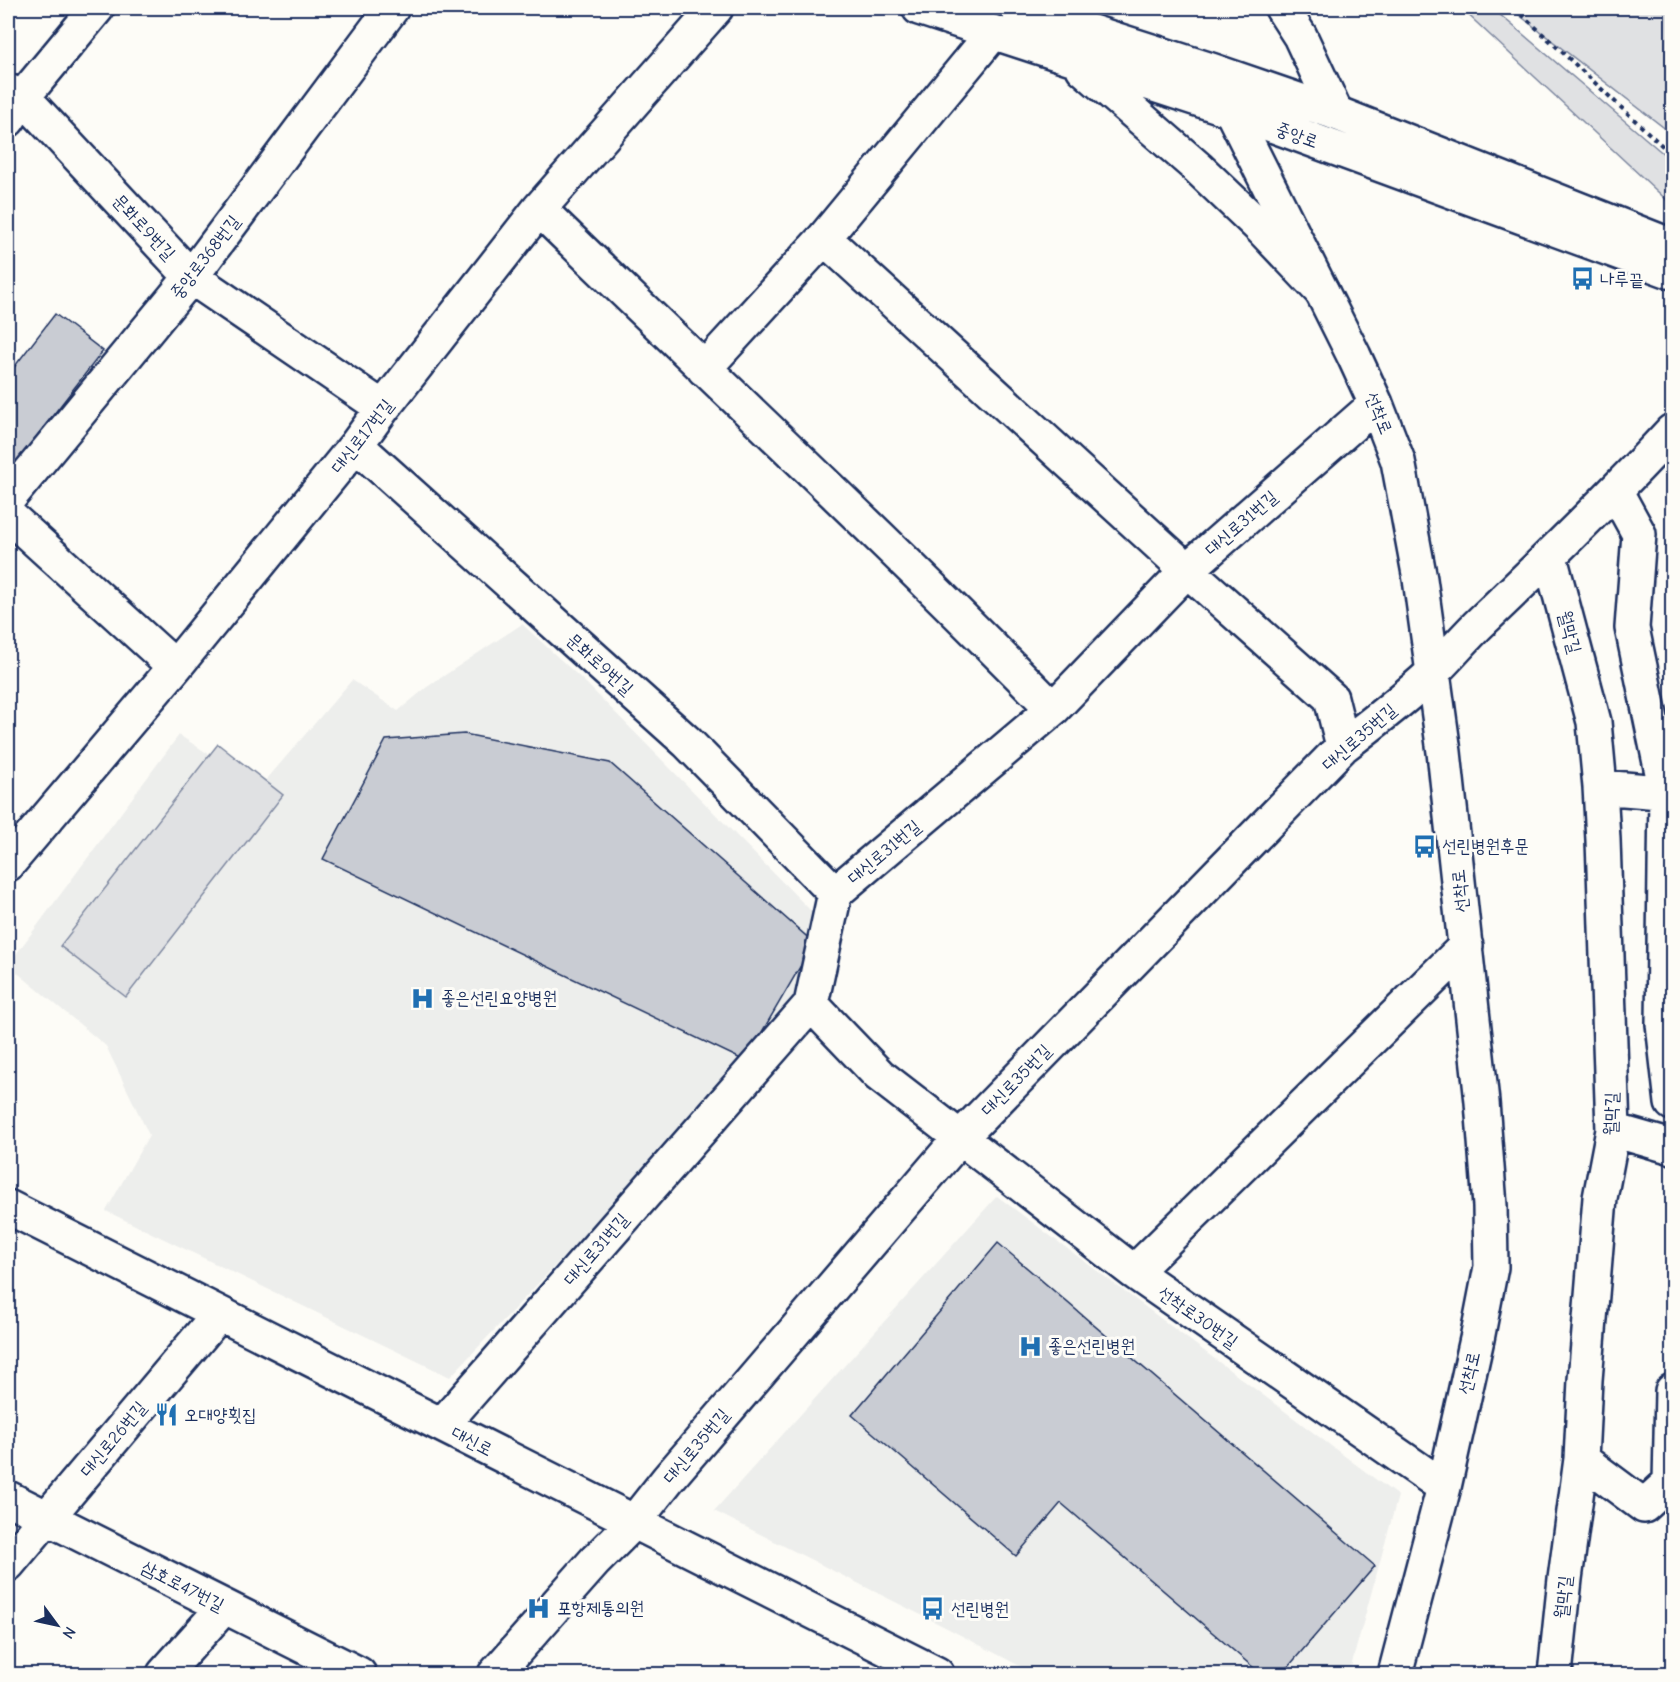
<svg xmlns="http://www.w3.org/2000/svg" width="1680" height="1682" font-family="'Comic Neue','Poor Story',sans-serif">
  <rect width="100%" height="100%" fill="#fdfcf7"/>
  <filter id="ink" filterUnits="userSpaceOnUse"><feTurbulence type="fractalNoise" baseFrequency=".0167" numOctaves="2"/><feDisplacementMap in="SourceGraphic" scale="12" xChannelSelector="R" yChannelSelector="G"/><feConvolveMatrix kernelMatrix="1 2 1 2 8 2 1 2 1" color-interpolation-filters="sRGB"/></filter>
  <g filter="url(#ink)">
    <path fill="#edeeec" d="M522,624L587,684L815,915L816,967L779,1028L450,1377L106,1211L149,1135L106,1046L8,965L179,735L260,787L352,680L398,711L427,687Z
      M997,1196L1398,1496L1349,1674H1208L1193,1667L1188,1674H1035L945,1627L714,1511Z"/>
    <path fill="#e0e1e3" stroke="#7e88a0" stroke-width="1.5" d="M1461,8H1492L1672,161V205Z
      M1510,8H1672V132L1667,130Z
      M218,744L283,795L126,997L60,946Z"/>
    <path fill="#c9ccd3" stroke="#1b2f5e" stroke-width="1.5" d="M55,314L103,351L8,473V375Z
      M464,734L610,763L814,943L745,1061L323,859L386,740Z
      M998,1243L1375,1566L1282,1674H1261L1061,1503L1016,1556L852,1415Z"/>
    <g fill="none" stroke-linecap="round" stroke-linejoin="round">
      <defs>
        <path id="minor" d="M1282,8L1300,36L1336,113
          M1221,90L1354,356L1376,404L1398,461L1420,579L1444,752L1482,1102L1490,1206L1491,1267L1477,1339L1444,1487L1395,1674
          M8,91L23,97L191,277L383,408
          M8,120L23,97L97,8
          M539,209C711,376 886,539 1053,709
          M824,238L1187,570L1331,698L1343,746
          M704,369L824,238L993,33
          M356,445L687,742L835,893
          M1616,492L1639,534L1632,628L1666,792L1663,1024L1672,1103
          M8,499L191,277L392,8
          M8,515L175,667
          M1550,557L1594,722L1600,787L1603,840L1613,1130L1600,1198L1585,1380L1581,1459L1565,1579L1555,1674
          M1600,787L1672,793
          M8,864L175,667L356,445L383,408L539,209L716,8
          M811,1004L879,1075L1134,1272L1444,1487
          M1613,1130L1672,1147
          M8,1207L937,1674
          M1134,1272L1466,946
          M442,1425L811,1004L835,893L1053,709L1187,570L1376,404
          M1581,1459L1644,1506L1670,1482L1672,1391
          M8,1498L359,1674
          M8,1564L219,1314
          M164,1674L224,1607
          M495,1674L595,1561L634,1522L668,1479L960,1138L1343,746C1373,723 1403,700 1431,674C1449,657 1464,638 1482,621C1547,559 1611,497 1672,431"/>
        <path id="major" d="M919,8L1231,110L1672,272
          M1017,8L1211,70L1336,113L1672,246
          M1083,68L1198,168L1262,229L1322,292"/>
      </defs>
      <use href="#minor" stroke="#1b2f5e" stroke-width="38"/>
      <use href="#major" stroke="#1b2f5e" stroke-width="38"/>
      <path stroke="#1b2f5e" stroke-width="4" stroke-dasharray="4.5 4.5" stroke-linecap="butt" d="M1515,8L1672,155"/>
      <use href="#minor" stroke="#fdfcf7" stroke-width="33"/>
      <use href="#major" stroke="#fdfcf7" stroke-width="33"/>
    </g>
  </g>
  <defs>
    <symbol id="bus-bare" viewBox="-9 -9 18 18"><path d="M-5-6H5V4H4V6H2V4H-2V6H-4V4H-5ZM-3.5-4V0h7V-4ZM-3.5 1.2v1.5H-2V1.2ZM2 1.2v1.5H3.5V1.2Z" fill="#1f6fb2" stroke="#fdfcf7" stroke-width="2.5" paint-order="stroke"/></symbol>
    <symbol id="hospital-bare" viewBox="-9 -9 18 18"><path d="M-5-5h3v3.5h4V-5h3V5h-3V1.5h-4V5h-3Z" fill="#1f6fb2" stroke="#fdfcf7" stroke-width="2.5" paint-order="stroke"/></symbol>
    <symbol id="restaurant-bare" viewBox="-9 -9 18 18"><path d="M-5-6h1v4h1v-4h1v4h1v-4h1v5L-1.5 .5V6h-2V.5L-5-1ZM5-6V6H3V1.5H1.5Q1.5-4 5-6Z" fill="#1f6fb2" stroke="#fdfcf7" stroke-width="2.5" paint-order="stroke"/></symbol>
  </defs>
  <g fill-rule="evenodd">
    <use href="#bus-bare" x="1566" y="262" width="33" height="33"/>
    <use href="#bus-bare" x="1408" y="830" width="33" height="33"/>
    <use href="#hospital-bare" x="406" y="982" width="33" height="33"/>
    <use href="#hospital-bare" x="1014" y="1330" width="33" height="33"/>
    <use href="#restaurant-bare" x="150" y="1398" width="33" height="33"/>
    <use href="#hospital-bare" x="522" y="1592" width="33" height="33"/>
    <use href="#bus-bare" x="916" y="1592" width="33" height="33"/>
  </g>
  <g text-anchor="middle" stroke-width="6" stroke-linejoin="round" paint-order="stroke">
    <g font-size="18" fill="#1b2f5e" stroke="#fdfcf7">
      <text transform="translate(1297 135) rotate(20)" y="6">중앙로</text>
      <text transform="translate(144 227) rotate(47)" y="6">문화로9번길</text>
      <text transform="translate(205 257) rotate(-52)" y="6">중앙로368번길</text>
      <text transform="translate(1379 413) rotate(68)" y="6">선착로</text>
      <text transform="translate(362 436) rotate(-52)" y="6">대신로17번길</text>
      <text transform="translate(1241 523) rotate(-41)" y="6">대신로31번길</text>
      <text transform="translate(1570 632) rotate(75)" y="6">월막길</text>
      <text transform="translate(600 664) rotate(42)" y="6">문화로9번길</text>
      <text transform="translate(1359 737) rotate(-41)" y="6">대신로35번길</text>
      <text transform="translate(884 852) rotate(-40)" y="6">대신로31번길</text>
      <text transform="translate(1460 891) rotate(-96)" y="6">선착로</text>
      <text transform="translate(1016 1080) rotate(-46)" y="6">대신로35번길</text>
      <text transform="translate(1611 1114) rotate(-89)" y="6">월막길</text>
      <text transform="translate(596 1249) rotate(-49)" y="6">대신로31번길</text>
      <text transform="translate(1198 1317) rotate(35)" y="6">선착로30번길</text>
      <text transform="translate(1469 1373) rotate(-77)" y="6">선착로</text>
      <text transform="translate(113 1439) rotate(-50)" y="6">대신로26번길</text>
      <text transform="translate(472 1441) rotate(27)" y="6">대신로</text>
      <text transform="translate(696 1446) rotate(-50)" y="6">대신로35번길</text>
      <text transform="translate(183 1586) rotate(27)" y="6">삼호로47번길</text>
      <text transform="translate(1563 1597) rotate(-84)" y="6">월막길</text>
    </g>
    <g font-size="18" fill="#1b2f5e" stroke="#fdfcf7" text-anchor="start">
      <text x="1600" y="285">나루끝</text>
      <text x="1442" y="852">선린병원후문</text>
      <text x="441" y="1004">좋은선린요양병원</text>
      <text x="1048" y="1352">좋은선린병원</text>
      <text x="184" y="1421">오대양횟집</text>
      <text x="557" y="1614">포항제통의원</text>
      <text x="951" y="1615">선린병원</text>
    </g>
  </g>
  <rect width="1680" height="1682" fill="none" stroke="#fdfcf7" stroke-width="30"/>
  <rect x="15" y="15" width="1650" height="1652" fill="none" stroke="#1b2f5e" stroke-width="2" filter="url(#ink)"/>
  <g transform="translate(57 1625) rotate(123)" stroke="#fdfcf7" stroke-width="4.5" paint-order="stroke">
  <path d="M0-4.5L10 22L0 15L-10 22Z" fill="#1b2f5e"/>
  <text y="-9" font-size="16" font-weight="bold" text-anchor="middle" fill="#1b2f5e">N</text>
  </g>
</svg>
